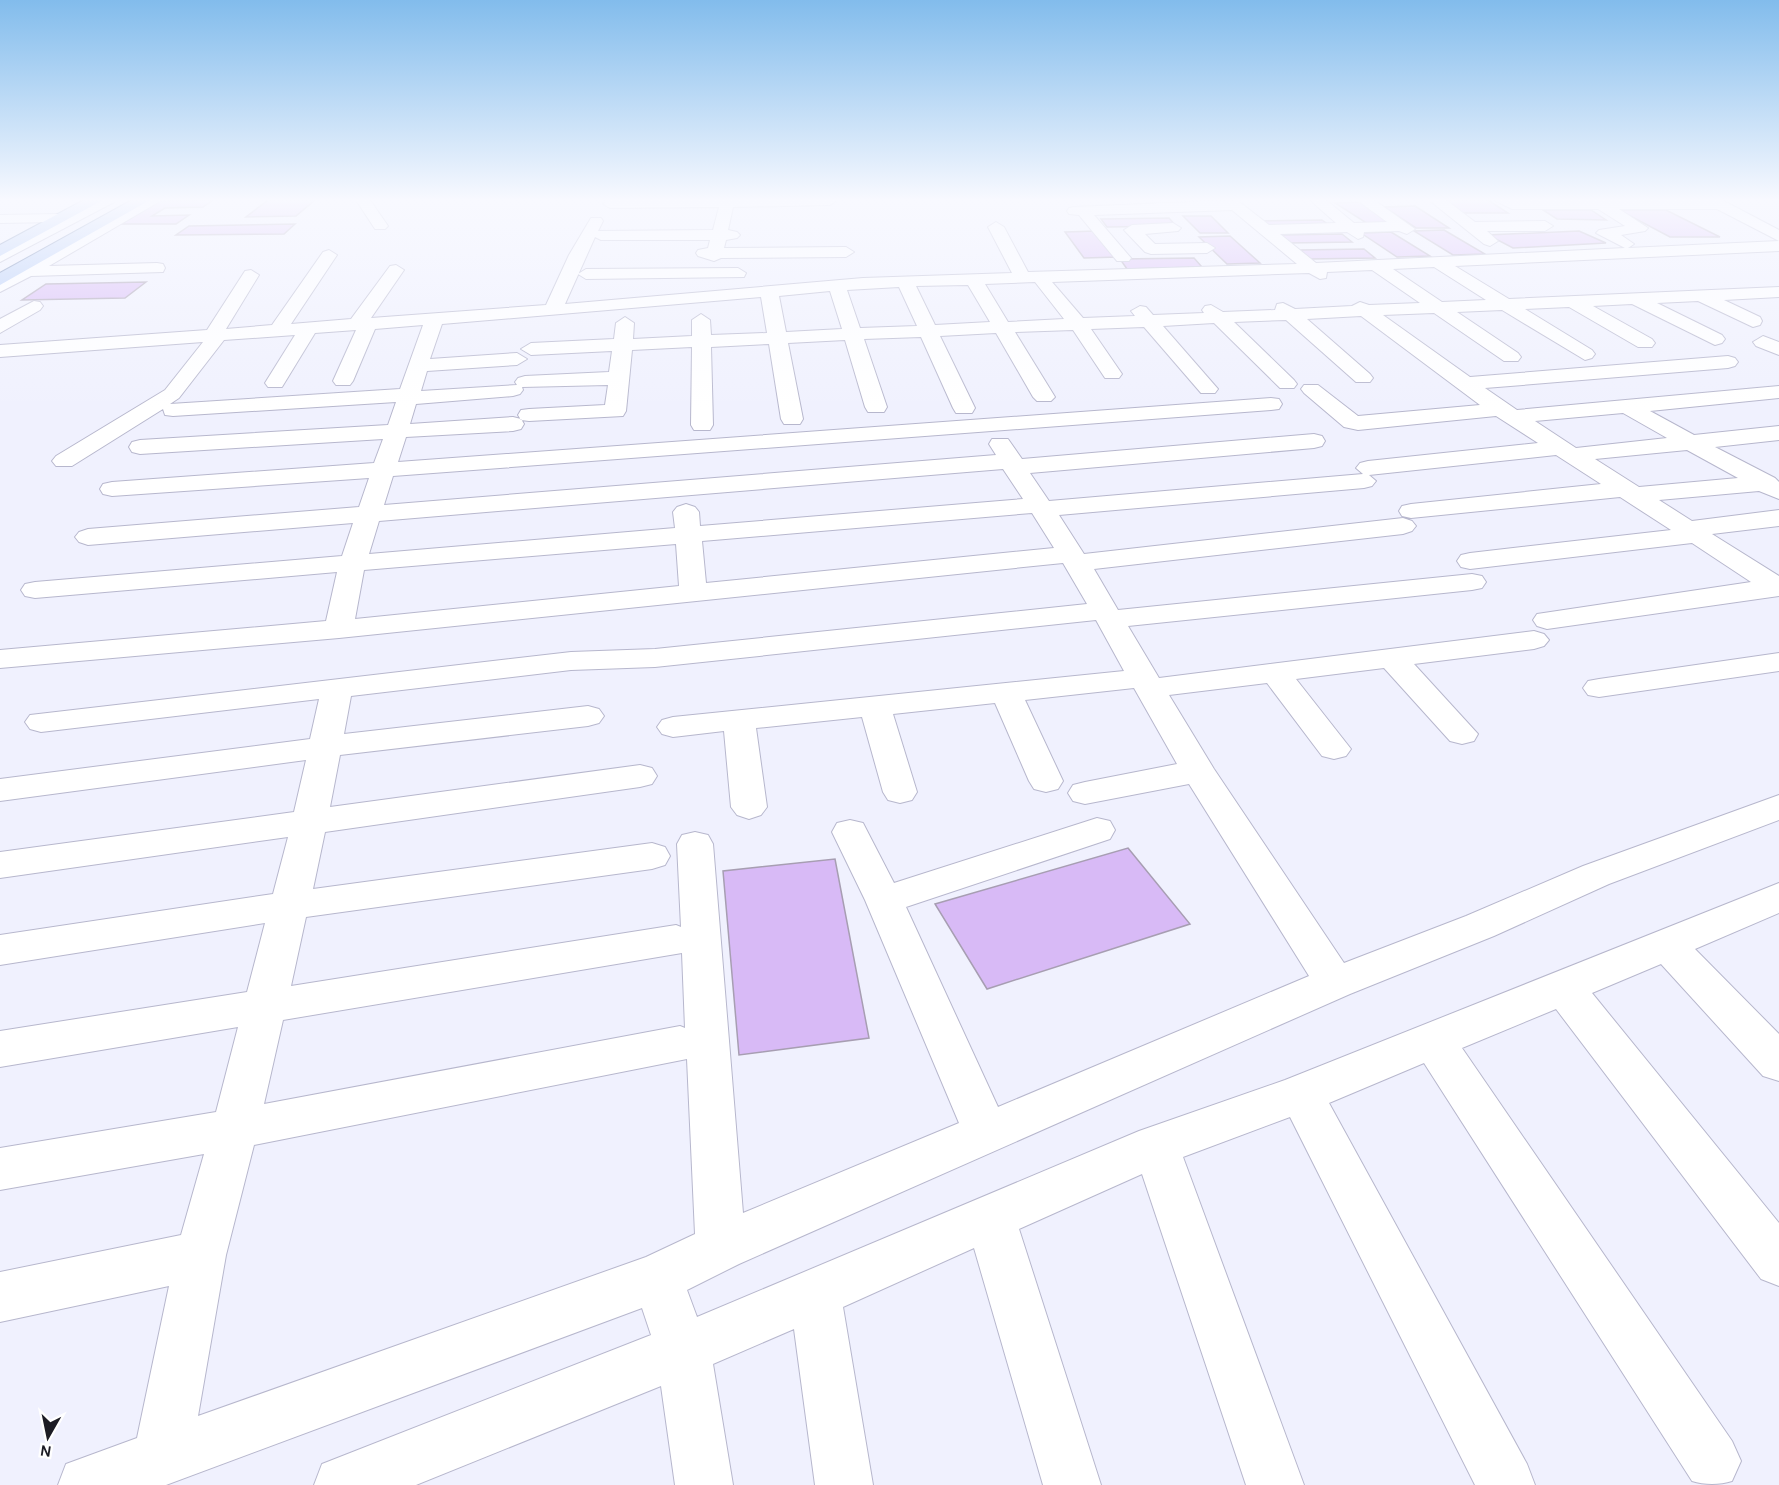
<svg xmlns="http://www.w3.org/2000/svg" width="1779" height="1485" font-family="Karla,sans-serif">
  <rect width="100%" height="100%" fill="#f0f1fe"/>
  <path fill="#d8baf6" stroke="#a79eb2" stroke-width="1.5" d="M213,200L203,207L165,208L152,216L189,215L176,224H121L160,201Z
    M268,200H315L296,216L246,217Z
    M1441,200H1488L1508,213H1460Z
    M1364,202L1398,223L1368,224L1335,203Z
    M1415,206L1449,228H1416L1384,207Z
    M1543,210H1591L1606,220L1557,219Z
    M1619,210H1666L1720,237H1670Z
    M1183,216H1211L1228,233H1200Z
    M1169,218L1176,226L1107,227L1101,219Z
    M1322,220L1332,227L1269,228L1261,221Z
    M295,224L284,234L176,235L189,226Z
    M1444,230L1485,254L1453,255L1414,231Z
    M1096,231L1117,257L1084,258L1065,232Z
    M1579,231L1606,243L1513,248L1488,235Z
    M1391,232L1430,256L1397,257L1361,233Z
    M1342,234L1352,242L1288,243L1278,235Z
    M1230,236L1260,263L1227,264L1199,237Z
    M1364,249L1375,258L1309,259L1299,250Z
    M1194,258L1202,267L1127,269L1120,259Z
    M146,282L125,298L22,300L46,284Z
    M1128,848L1190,924L987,989L935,904Z
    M835,859L869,1038L739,1055L723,871Z"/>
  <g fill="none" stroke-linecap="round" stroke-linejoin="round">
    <defs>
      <path id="minor" d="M99,200H118L0,262V251L56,222L0,223V215L58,214L65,218Z
        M144,200H162L49,266L157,263L163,264L165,268L163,272L31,276L0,292V280Z
        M356,200H370L388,226L385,229H375Z
        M607,200H837L830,205L733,207L728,230L737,232L740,235L737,238L726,240L724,248L846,247L854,252L846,257L721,258L714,261L698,256L696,253L698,250L708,248L710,240H601L595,237L565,304L863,278L1012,273L988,227L996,222L1004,227L1028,272L1297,264L1232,210L1094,215L1131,258L1129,261H1117L1079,215L1069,214L1067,211L1069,208L1074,207L1237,200L1269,225L1336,223L1310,200H1326L1354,223L1387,222L1357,200H1374L1415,229L1407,234L1399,231L1364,232L1363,237L1358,239L1347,232L1280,234L1316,263L1625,248L1596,233L1599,230L1625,226L1598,209H1512L1494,200H1722L1779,230V241L1717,209H1619L1648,228L1645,231L1621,235L1634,244L1628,248L1779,241V251L1455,266L1509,299L1779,287V297L1724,300L1760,317L1762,321L1760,325L1753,327L1698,301L1657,303L1722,335L1725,339L1722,343L1715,345L1632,304L1593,306L1652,339L1655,343L1652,347H1638L1569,307L1525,309L1592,350L1595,354L1592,358L1585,360L1502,310L1457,312L1518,353L1521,357L1518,361H1504L1434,313L1383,315L1470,377L1728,356L1735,358L1738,362L1735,366L1728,368L1485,388L1517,410L1779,386V398L1650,411L1694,435L1779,426V440L1715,447L1775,478L1779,482V499L1759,491L1659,500L1692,521L1779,510V526L1712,534L1779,576V596L1547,629L1537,626L1533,620L1537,614L1751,582L1692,543L1470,569L1461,567L1457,561L1461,555L1470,553L1671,530L1620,497L1411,518L1402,516L1399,511L1402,506L1411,504L1601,484L1556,455L1369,475L1376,481L1372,486L1364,488L1059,515L1084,554L1403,518L1412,521L1416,526L1412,531L1403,534L1094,569L1118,610L1472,574L1482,576L1486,582L1482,588L1472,590L1128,626L1159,678L1534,631L1544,634L1549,640L1544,646L1534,649L1414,664L1478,734L1474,741L1462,744L1450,741L1384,668L1296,679L1351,749L1346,756L1334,759L1322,756L1267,683L1169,695L1214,769L1344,963L1466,916L1583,866L1779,795V820L1609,884L1494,936L1350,994L739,1264L687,1290L697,1317L1139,1131L1285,1080L1779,883V913L1695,949L1779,1034V1081L1763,1076L1661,964L1592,993L1779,1223V1286L1761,1279L1556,1009L1462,1048L1732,1441L1741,1461L1732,1481C1720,1485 1704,1485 1692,1481L1424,1063L1329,1103L1527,1464L1535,1485H1475L1290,1117L1183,1157L1304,1485H1246L1142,1174L1019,1229L1101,1485H1043L974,1248L843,1307L873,1485H815L794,1329L713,1364L733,1485H675L661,1386L416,1485H314L322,1464L651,1335L642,1308L166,1485H58L66,1464L137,1438L169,1286L0,1322V1272L181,1235L204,1154L0,1190V1148L216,1112L238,1027L0,1067V1031L247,992L265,923L0,965V935L273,894L288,837L0,878V852L294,812L306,760L0,801V779L310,739L319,699L41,732L30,729L25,722L30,715L571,652L655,649L1087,604L1063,563L339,638L0,668V650L326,621L337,572L35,598L25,596L21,590L25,584L35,582L342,556L353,523L88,545L79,542L75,537L79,532L88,529L359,507L369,478L112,496L103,494L100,489L103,484L112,482L374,463L383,439L140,454L132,452L129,447L132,442L140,440L388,425L396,402L173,416L165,415L163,409L72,466H56L52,461L56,456L165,390L203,342L0,357V345L207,330L245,271L251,270L259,275L226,329L272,325L323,252L329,250L337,255L291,324L351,319L390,266L396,265L404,270L371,318L546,305L569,255L591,218H601L603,221L598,231L713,230L719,207L610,208L603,204ZM1434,267L1486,300L1442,302L1393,269ZM1372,270L1420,303L1369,305L1360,302L1352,306L1295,309L1283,303L1277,304L1275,310L1223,312L1211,305L1205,306L1202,310L1204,313L1153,315L1146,307L1140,306L1131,311L1135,316L1083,318L1052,282L1309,273L1320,279L1326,278L1327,272ZM1035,282L1064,319L1008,322L985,284ZM968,285L990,322L935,325L916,286ZM899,287L917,326L860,328L847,290ZM830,291L842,329L786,332L779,296ZM761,297L767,333L711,335L710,320L701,314L692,320V336L633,339L634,323L625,317L616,323L614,339L531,343L521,349L531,355L612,351L609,372L525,376L518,378L515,382L517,385L421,391L427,371L517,365L527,359L517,353L430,359L442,324ZM1361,316L1480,405L1358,416L1318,385H1304L1301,389L1304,393L1344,427L1358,430L1496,416L1538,443L1368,461L1360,463L1356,468L1363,474L1049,501L1030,473L1314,448L1322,446L1325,441L1322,436L1314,434L1022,459L1008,439H992L989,444L996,455L384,505L393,476L1271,410L1279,409L1282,404L1279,399L1271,398L398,462L406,437L513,431L521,429L524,424L521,419L513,417L410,424L416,404L513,396L520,394L523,390L522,387L608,385L605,405L529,409L521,410L518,415L521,420L529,421L623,416L626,411L632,350L692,347L691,425L694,430H710L713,425L711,347L769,344L781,419L784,424H800L803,419L788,343L845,340L865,407L868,412H884L887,407L864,339L921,337L953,408L956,413H972L975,408L940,336L996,333L1033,397L1037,401H1051L1055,397L1015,332L1073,330L1105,378H1119L1122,374L1091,329L1144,327L1201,393H1215L1218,389L1163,326L1214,323L1280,388H1294L1297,384L1294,380L1234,322L1286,320L1356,382H1370L1373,378L1370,374L1307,319ZM423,325L400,389L170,404L179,398L224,340L295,335L265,383L268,387H282L315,333L356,330L333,381L336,385H350L353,381L375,329ZM1623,413L1667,438L1576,448L1535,421ZM1687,450L1738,478L1639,487L1595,459ZM1003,469L1023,499L700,526L699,512L695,507L686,504L677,507L673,512L675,528L369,554L379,521ZM1032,513L1054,548L706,583L702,541ZM676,544L679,586L355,619L364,570ZM1096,620L1124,671L673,717L662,720L657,727L662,734L673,737L724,731L731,807L737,815L749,819L761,815L767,807L756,728L862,717L883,792L888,800L900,803L912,800L917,792L893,714L995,703L1029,781L1034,789L1046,792L1058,789L1063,781L1025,700L1134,688L1177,764L1085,782L1073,785L1068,793L1073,801L1085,804L1189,784L1309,976L998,1107L906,907L1110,839L1115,830L1110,821L1097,818L894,883L863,823L850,820L837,823L832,832L865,900L959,1123L743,1213L713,844L708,835L695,832L682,835L677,844L681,927L676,925L291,986L306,917L652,869L665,865L670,856L665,847L652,843L313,889L325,832L640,787L652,784L657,776L652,768L640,765L330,807L340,755L588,726L599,723L604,716L599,709L588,706L344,734L351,696L571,670L655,667ZM682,953L685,1028L680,1026L264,1104L283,1020ZM687,1059L695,1234L646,1257L198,1416L226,1255L254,1145Z
        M1429,200H1446L1475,222L1545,221L1553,226L1545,231H1487L1498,241L1490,246L1484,244Z
        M1173,223L1181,228L1178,231L1145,234L1155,244L1207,243L1215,248L1207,253L1151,254L1145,252L1124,230L1132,225Z
        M738,268L746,273L744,277L586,279L578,274L586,269Z
        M34,301L40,302L43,306L40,310L0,333V319Z
        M1763,336L1779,342V355L1756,346L1753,342Z
        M1779,653V671L1599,697L1588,695L1583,688L1588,681L1599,679Z"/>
      <path id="major" d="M84,200H103L0,256V245Z
        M132,200H150L0,285V273Z"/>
    </defs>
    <use href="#minor" stroke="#b7b7cd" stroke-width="2"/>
    <use href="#major" stroke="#5c76a9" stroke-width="2"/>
    <use href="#minor" fill="#fff" fill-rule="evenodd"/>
    <use href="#major" fill="#b2caf7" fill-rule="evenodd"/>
  </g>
  <linearGradient id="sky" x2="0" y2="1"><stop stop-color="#82bcec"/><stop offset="0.49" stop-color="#f8f9ff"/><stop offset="1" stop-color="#f8f9ff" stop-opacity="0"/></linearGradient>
  <rect width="1779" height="408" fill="url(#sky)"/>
  <g transform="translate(48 1437) rotate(189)" stroke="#ffffff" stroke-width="4.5" paint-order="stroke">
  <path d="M0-4.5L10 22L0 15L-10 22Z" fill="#1c1c24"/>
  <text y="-9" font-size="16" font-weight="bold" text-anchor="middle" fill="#1c1c24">N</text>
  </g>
</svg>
